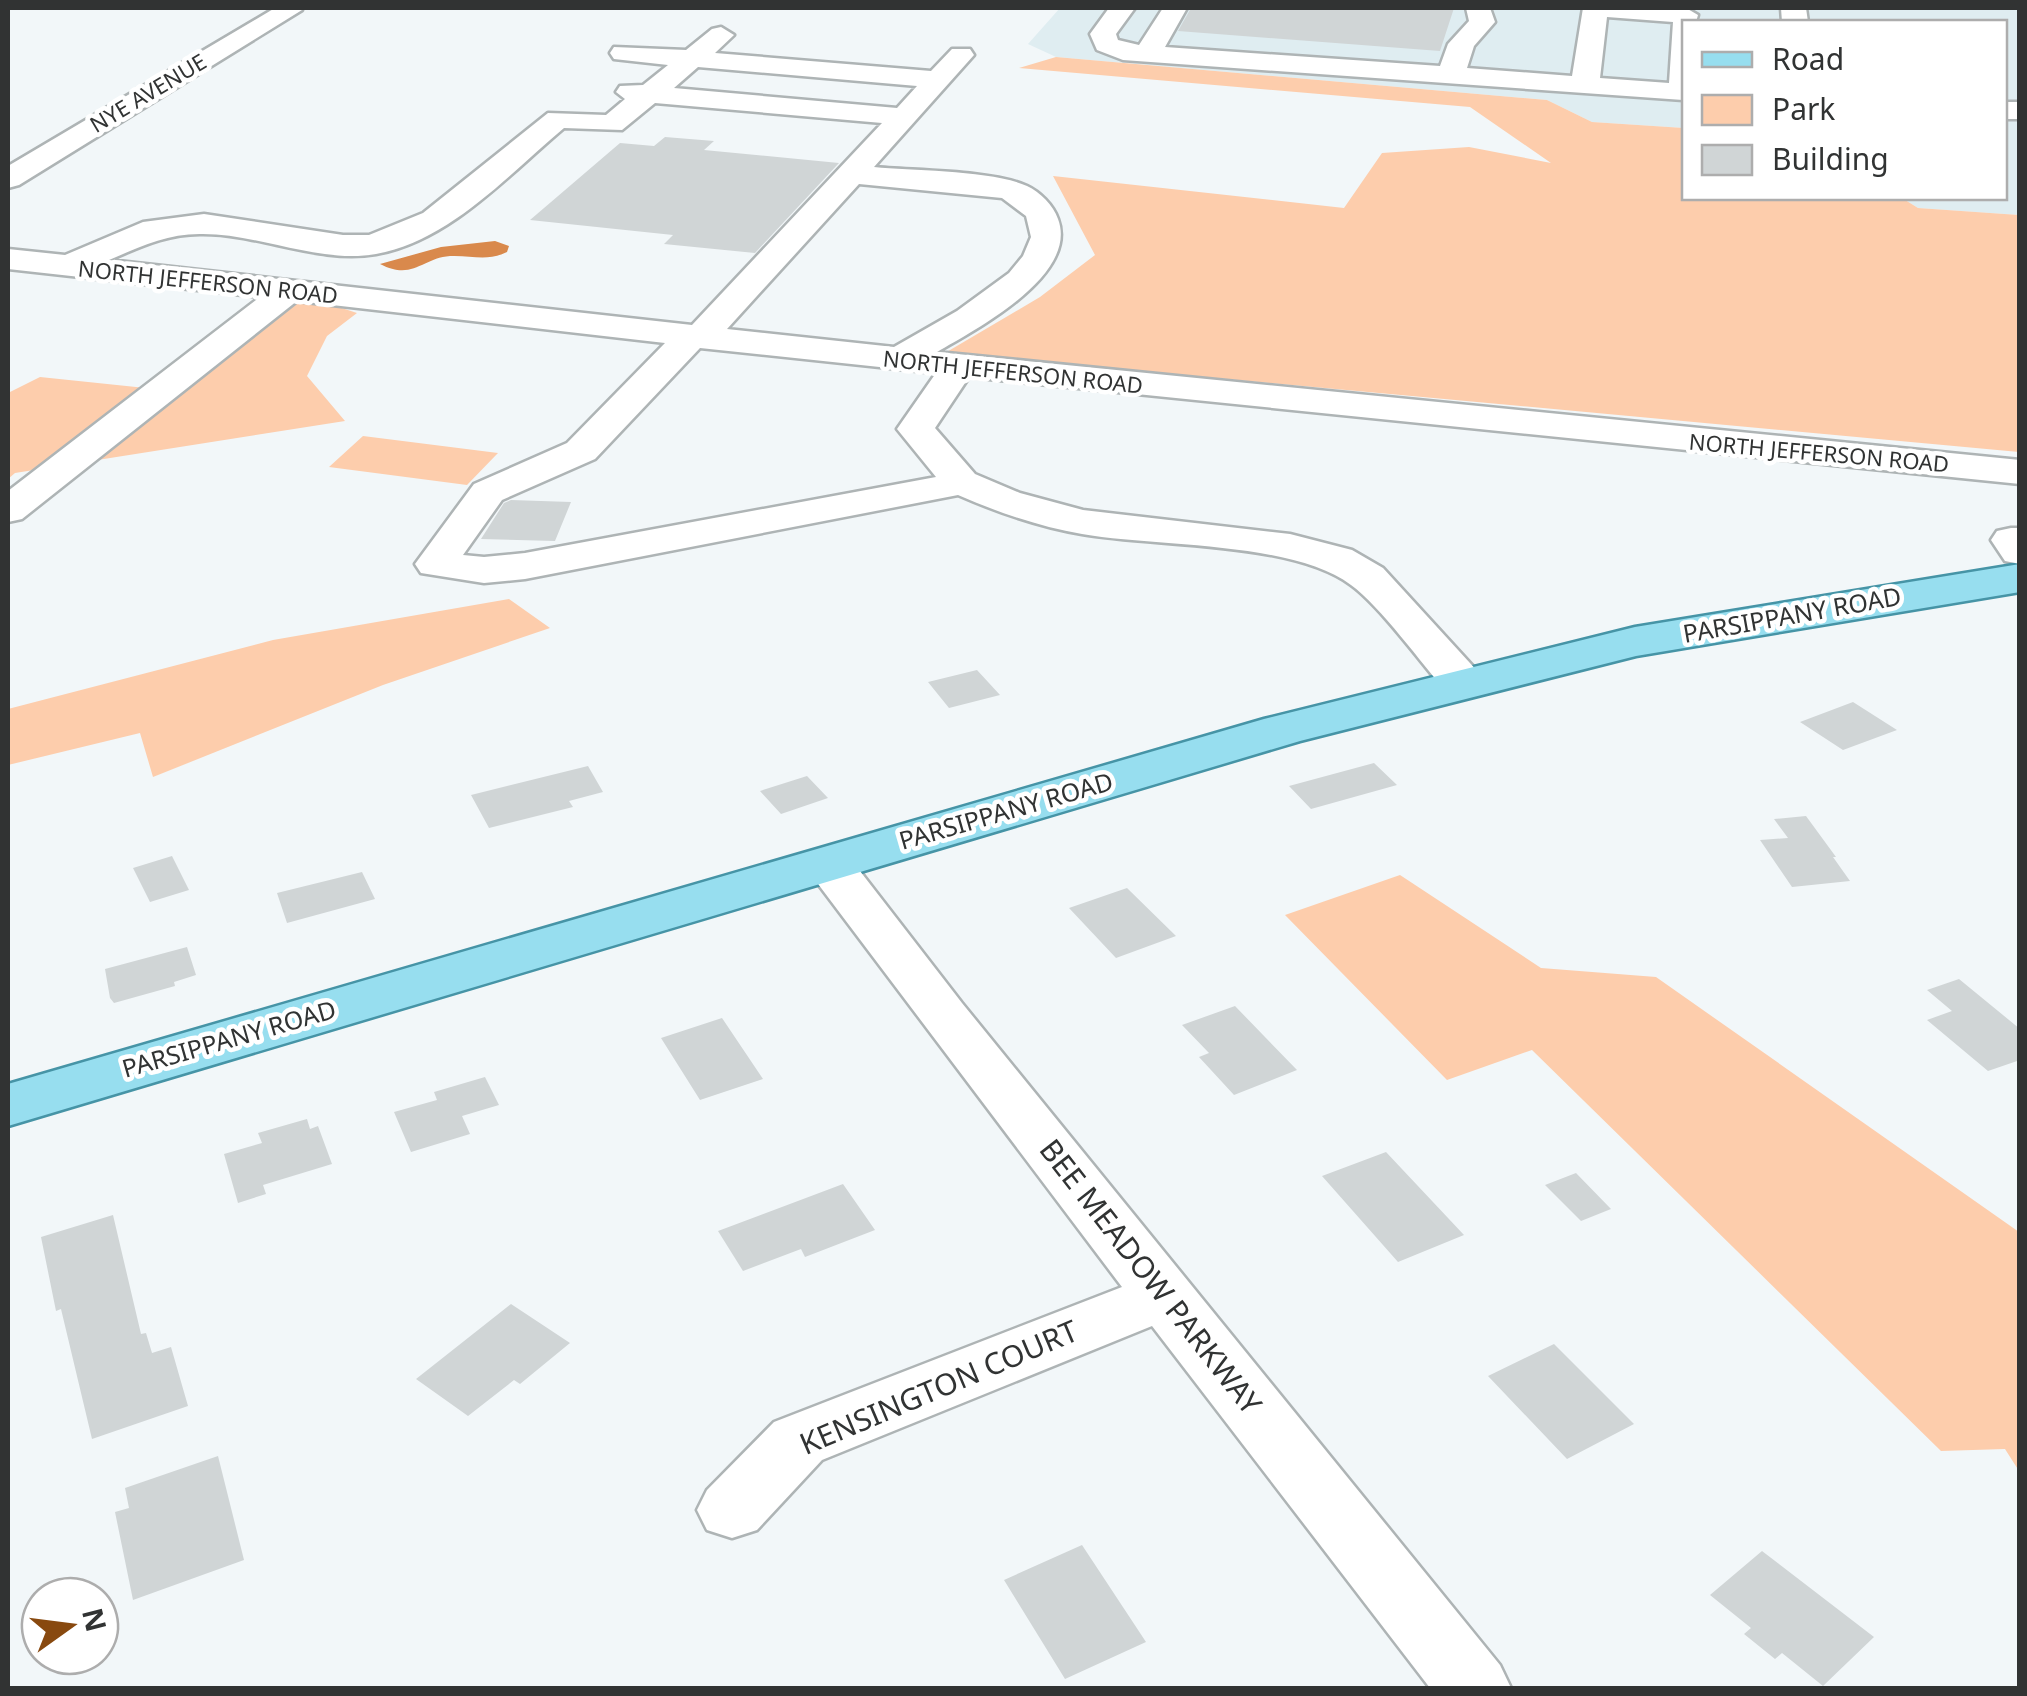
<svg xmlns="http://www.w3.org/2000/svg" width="2027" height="1696" font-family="'Noto Sans',sans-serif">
  <rect width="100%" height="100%" fill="#f2f7f9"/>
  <path fill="#dfedf1" d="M1060,8H2019V215L1918,208L1902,198H2004V22H1684V128L1592,122L1547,100L1056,57L1028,44Z"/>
  <path fill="#fdcdac" d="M1056,57L1547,100L1592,122L1684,128V198H1902L1918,208L2019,215V452L945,353L1040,297L1095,255L1053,176L1344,208L1382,153L1469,147L1551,163L1470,107L1019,68Z
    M305,296L357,313L327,336L307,376L345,421L15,473L8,479V393L40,377L184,392Z
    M363,436L498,453L467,485L329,467Z
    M509,599L550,628L383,685L153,777L140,733L8,765V709L273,640Z
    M1400,875L1541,968L1656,977L2019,1232V1471L2005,1449L1941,1451L1532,1050L1447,1080L1285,915Z"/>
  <path fill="#d9894c" d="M495,241L509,246L507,252C486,262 472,255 450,256C422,258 413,281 380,264L441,247Z"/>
  <path fill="#d0d5d6" d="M1191,8H1454L1440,51L1178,31Z
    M665,137L714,141L704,150L839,163L755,253L664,244L673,235L530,220L620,143L654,146Z
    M511,500L571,502L555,541L481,539L504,503Z
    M977,670L1000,695L949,708L928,682Z
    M1853,702L1897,730L1843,750L1800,722Z
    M1374,763L1397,785L1311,809L1289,786Z
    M588,766L603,792L569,801L573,807L489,828L471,795Z
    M807,776L828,798L781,814L760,791Z
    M1806,816L1836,857H1833L1850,881L1792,887L1760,840L1788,838L1774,819Z
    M172,856L189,890L150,902L133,868Z
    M362,872L375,899L287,923L277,893Z
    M1127,888L1176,936L1116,958L1069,908Z
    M187,947L196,975L174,982L175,986L114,1003L110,998L105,969Z
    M1959,979L2020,1029V1060L1988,1071L1927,1020L1952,1011L1927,990Z
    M1235,1006L1297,1070L1234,1095L1199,1057L1209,1053L1182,1025Z
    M722,1018L763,1079L700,1100L661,1038Z
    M485,1077L499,1105L462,1116L470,1134L411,1152L394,1112L437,1100L434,1092Z
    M307,1119L310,1129L318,1126L332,1164L263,1185L266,1194L238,1203L224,1154L262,1143L258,1133Z
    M1386,1152L1464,1235L1398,1262L1322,1176Z
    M1576,1173L1611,1209L1581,1221L1545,1185Z
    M843,1184L875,1230L805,1257L801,1249L743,1271L718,1231Z
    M113,1215L141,1334L146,1333L152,1353L171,1347L188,1406L92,1439L61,1309L56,1311L41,1237Z
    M511,1304L570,1343L520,1384L514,1380L468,1416L416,1379Z
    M1554,1344L1634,1424L1567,1459L1488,1376Z
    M218,1456L244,1560L133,1600L115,1512L129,1508L125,1488Z
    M1082,1545L1146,1642L1065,1679L1004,1580Z
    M1762,1551L1874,1637L1823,1686L1782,1653L1775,1659L1744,1634L1751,1628L1710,1595Z"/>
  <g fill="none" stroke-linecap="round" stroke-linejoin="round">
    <defs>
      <path id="minor" d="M275,8L302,10L19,185L8,188V166Z
        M1109,8H1135L1116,34L1118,40L1139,45L1163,8H1187L1165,47L1440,66L1448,44L1469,21L1466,8H1490L1495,22L1474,46L1467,68L1572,76L1583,8H1686L1698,15L1696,22H1684L1683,100L1123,60L1097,50L1090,34ZM1607,17L1673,22L1669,83L1600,78Z
        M1781,8H1806L1808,22H1782Z
        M721,27L734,35L715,53L931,71L952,49H970L974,55L874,167C914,171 992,170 1027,186C1040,192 1053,205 1058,219C1079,275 977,329 937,352L2020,460V484L969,377L935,428L975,474L1020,493L1083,510L1290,534L1352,550L1383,568L1480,674L1487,684L1480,694L1464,698L1448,694C1422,664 1380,606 1351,585C1292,541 1156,547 1082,534C1040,527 997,512 958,495L525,579L484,583L421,573L415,564L474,484L567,443L665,343L297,301L22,519L8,522V491L260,297L8,269V249L65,255L143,222L204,214L343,235H369L423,213L548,113L606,115L625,99L616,92L620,86L643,85L668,65L614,59L610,53L614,47L686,50L712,29ZM698,67L917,86L897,108L674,88ZM655,103L882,123L692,325L109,260C140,247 168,233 203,234C260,234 320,264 376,254C450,241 509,174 564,128L622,130ZM859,184L1002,198L1026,216L1031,237L1023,256L1009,273L957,311L894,347L727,329ZM700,348L936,373L897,429L936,477L525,553L484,557L463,555L502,500L595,459Z
        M2004,102H2020V119H2004Z
        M2011,528H2020V564L2005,561L1991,540L1997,531Z
        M828,849L846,853L962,1003L1500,1665L1511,1688H1430L1152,1326L822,1460L757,1530L732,1538L707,1530L697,1510L707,1490L774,1422L1122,1287L803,864L810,853Z"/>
      <path id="major" d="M2020,564V592L1636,656L1300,741L8,1126V1084L1264,719L1635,627Z"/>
    </defs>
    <use href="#minor" stroke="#aeb4b5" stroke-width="5"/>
    <use href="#major" stroke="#4694a6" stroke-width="5"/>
    <use href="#minor" fill="#fff" fill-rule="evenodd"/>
    <use href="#major" fill="#97deef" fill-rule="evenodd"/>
  </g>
  <g text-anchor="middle" stroke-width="9" stroke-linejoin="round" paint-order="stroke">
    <g font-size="22" fill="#313333" stroke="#fff">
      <text transform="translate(148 93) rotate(-31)" y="8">NYE AVENUE</text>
      <text transform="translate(208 282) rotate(6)" y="8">NORTH JEFFERSON ROAD</text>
      <text transform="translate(1013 372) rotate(6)" y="8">NORTH JEFFERSON ROAD</text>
      <text transform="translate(1819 453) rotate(5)" y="8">NORTH JEFFERSON ROAD</text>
    </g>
    <g font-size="25" fill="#313333" stroke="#fff">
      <text transform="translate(1792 615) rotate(-10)" y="9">PARSIPPANY ROAD</text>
      <text transform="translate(1006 811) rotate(-16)" y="9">PARSIPPANY ROAD</text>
      <text transform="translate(229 1039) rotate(-16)" y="9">PARSIPPANY ROAD</text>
    </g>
    <g font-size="30" fill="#313333" stroke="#fff">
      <text transform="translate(1150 1277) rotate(52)" y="10">BEE MEADOW PARKWAY</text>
      <text transform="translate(939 1388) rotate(-23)" y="10">KENSINGTON COURT</text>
    </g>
  </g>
  <rect width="2027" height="1696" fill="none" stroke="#313333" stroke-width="20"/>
  <rect x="1682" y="20" width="325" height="180" fill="#ffffff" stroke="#adadad" stroke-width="2.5"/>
  <rect x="1702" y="52" width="50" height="15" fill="#97deef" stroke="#adadad" stroke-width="2.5"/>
  <text x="1772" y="70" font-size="30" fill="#313333">Road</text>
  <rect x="1702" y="95" width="50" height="30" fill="#fdcdac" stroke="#adadad" stroke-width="2.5"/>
  <text x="1772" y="120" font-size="30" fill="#313333">Park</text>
  <rect x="1702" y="145" width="50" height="30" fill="#d0d5d6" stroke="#adadad" stroke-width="2.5"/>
  <text x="1772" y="170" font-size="30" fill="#313333">Building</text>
  <g transform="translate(70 1626) rotate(76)"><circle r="48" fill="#ffffff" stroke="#adadad" stroke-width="2.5"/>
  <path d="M0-8L18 38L0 25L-18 38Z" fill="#88490f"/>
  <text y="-15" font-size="28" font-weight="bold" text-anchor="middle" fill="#313333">N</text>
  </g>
</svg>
